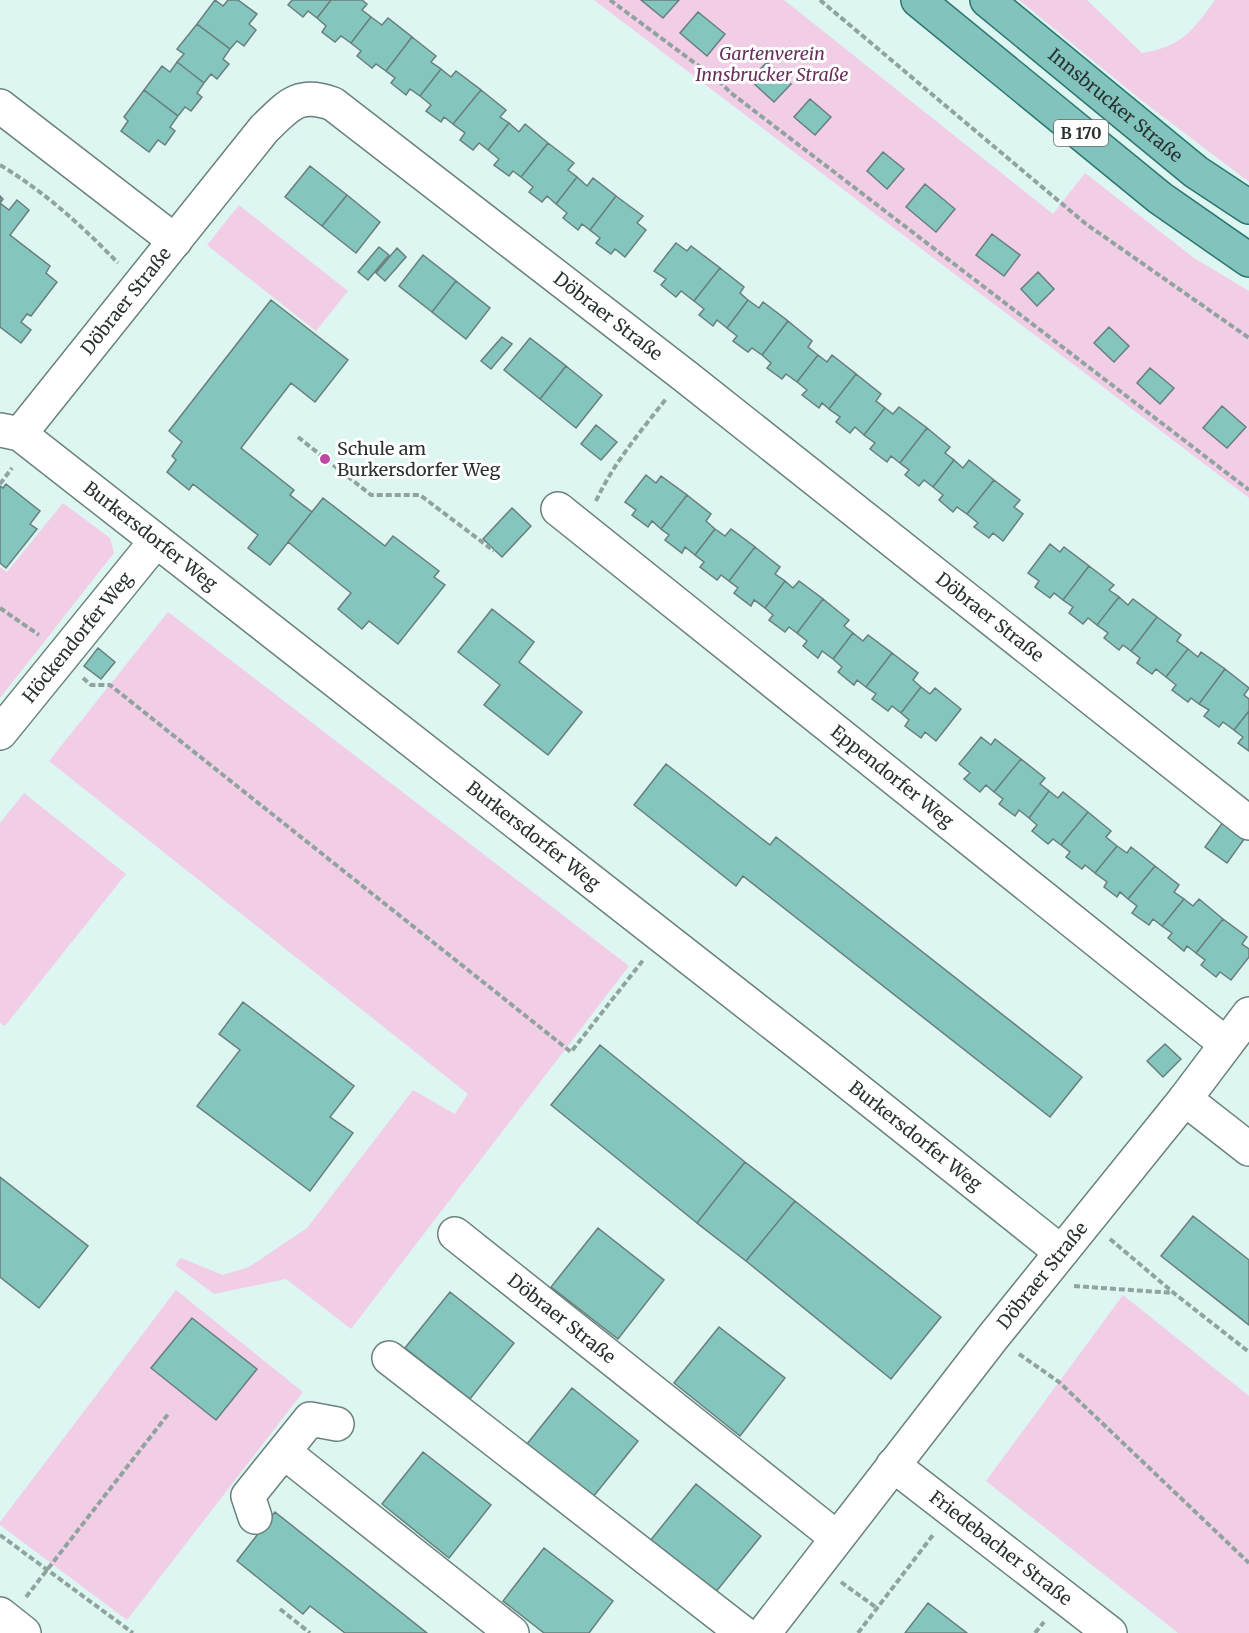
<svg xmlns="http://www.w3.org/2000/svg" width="1249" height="1633" font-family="Merriweather,serif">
  <rect width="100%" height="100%" fill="#ddf6f2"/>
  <path fill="#f1cee6" d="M594,0H784L1053,214L1085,173L1194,258L1249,291V498Z
    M1019,0H1087L1142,53C1183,46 1192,31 1215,0H1249V182L1141,100Z
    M239,205L348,291L316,331L207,245Z
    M63,503L110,538L114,553L0,698V567L7,572Z
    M168,612L629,966L351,1329L286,1279L214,1294L175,1265L181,1258L223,1275L249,1267L307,1228L413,1090L455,1114L468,1094L49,761Z
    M24,793L126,874L5,1026L0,1023V823Z
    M176,1290L303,1392L127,1620L0,1525V1522Z
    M1123,1295L1249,1396V1633H1178L986,1481Z"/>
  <path fill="#84c5bd" stroke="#687f7b" stroke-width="1.5" d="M215,0L223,6L228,0H238L257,14L249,24L256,30L244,46L237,41L230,49L197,24Z
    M292,0H331L317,18L308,11L303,17L288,5Z
    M331,0H362L367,4L362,10L371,17L351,43L341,36L335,42L322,32L326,26L317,18Z
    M641,0H679L663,18Z
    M698,12L725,34L707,56L680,33Z
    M371,17L382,25L388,18L412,37L386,71L376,64L372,68L357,56L361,51L351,43Z
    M197,24L230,49L223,59L229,64L217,79L211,74L204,83L177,62L184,54L177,49Z
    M412,37L436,56L431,62L441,69L420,96L410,89L406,95L391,83L395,78L386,71Z
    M177,62L204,83L197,93L202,97L191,111L185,107L178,116L144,90L162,66L170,72Z
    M767,62L791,84L774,102L750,80Z
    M441,69L451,77L456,71L481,90L453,124L444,117L441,122L426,111L431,105L420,96Z
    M144,90L178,116L170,127L175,131L165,145L158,140L149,152L121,131L128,121L124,117Z
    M481,90L506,110L500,117L509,123L488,150L479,143L473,150L460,140L465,133L453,124Z
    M810,99L831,117L815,135L794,117Z
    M509,123L519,132L525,124L548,143L521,177L513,171L509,176L494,165L499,159L488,150Z
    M548,143L574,163L568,170L577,177L556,204L547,196L542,202L529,192L533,187L521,177Z
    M883,152L904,169L887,189L867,171Z
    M310,166L347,195L322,226L285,197Z
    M577,177L587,186L593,178L616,196L590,230L582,224L578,230L563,218L567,213L556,204Z
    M925,184L955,209L936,232L906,207Z
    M347,195L380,222L356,253L322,226Z
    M0,196L3,199L0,203L9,210L17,200L29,210L10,235L50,266L46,273L57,282L31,316L27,314L21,322L31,330L21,343L0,327Z
    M616,196L643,216L637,223L646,230L625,257L615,249L611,254L596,243L600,238L590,230Z
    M992,234L1020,255L1004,276L976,255Z
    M676,243L687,251L691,246L720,268L694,301L681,291L676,297L661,285L666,279L654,271Z
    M379,247L389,255L368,280L358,272Z
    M397,248L406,257L385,281L376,273Z
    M423,255L456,281L432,312L399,286Z
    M720,268L744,287L740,293L748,300L727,328L717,320L713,326L699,315L704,309L694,301Z
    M1038,272L1054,289L1037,306L1021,289Z
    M456,281L490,308L466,339L432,312Z
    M271,300L348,360L315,402L291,383L241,448L294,490L290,495L312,512L270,565L248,548L258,535L193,484L189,490L167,472L176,460L172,456L182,442L169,431Z
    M748,300L759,308L763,302L788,321L762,355L752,348L748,352L733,341L737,336L727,328Z
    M788,321L812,341L808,347L818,355L797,382L786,374L782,379L767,368L771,363L762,355Z
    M1109,327L1129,346L1114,362L1094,343Z
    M502,337L512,344L491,369L481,361Z
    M530,338L566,366L540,399L504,370Z
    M818,355L827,362L832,355L856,374L829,409L822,403L819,408L802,395L807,390L797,382Z
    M566,366L602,395L576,428L540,399Z
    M1150,368L1174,388L1160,404L1137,383Z
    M856,374L881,394L876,401L885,408L864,435L855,427L850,433L836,422L840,417L829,409Z
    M1222,406L1246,427L1227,448L1203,428Z
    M899,407L927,428L900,463L891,456L887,462L870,449L875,443L864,435L885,408L893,414Z
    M596,425L617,442L601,460L581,444Z
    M927,428L950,447L945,453L954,460L933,487L924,480L919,486L905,475L909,470L900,463Z
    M954,460L963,468L969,460L994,480L967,514L957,507L953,512L939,500L943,495L933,487Z
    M646,475L656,483L661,476L687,495L661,529L652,521L648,527L632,515L636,510L625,502Z
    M994,480L1020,500L1014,507L1023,514L1003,541L993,533L989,538L974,527L978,523L967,514Z
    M6,484L40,511L30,524L37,529L6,568L0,563V486L3,488Z
    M687,495L711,514L706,521L715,529L695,555L685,547L682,553L665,540L669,535L661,529Z
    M323,498L385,546L393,536L439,571L434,577L445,585L398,644L369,621L362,629L338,609L351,593L288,542Z
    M512,508L531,526L502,557L483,539Z
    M715,529L725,536L731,529L755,547L729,581L721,575L717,580L700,567L704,562L695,555Z
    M1050,544L1060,552L1064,547L1089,566L1063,600L1054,593L1050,598L1035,587L1039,581L1028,573Z
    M755,547L780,567L775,574L785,581L765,608L754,600L751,606L734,593L738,588L729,581Z
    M1089,566L1114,585L1109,590L1119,597L1097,625L1088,618L1083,624L1069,613L1073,607L1063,600Z
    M785,581L793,588L799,581L823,599L797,633L789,627L785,632L769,620L773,615L765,608Z
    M1119,597L1128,605L1133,599L1157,617L1131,651L1123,645L1119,650L1104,638L1108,633L1097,625Z
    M823,599L849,620L844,626L853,633L833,659L822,651L818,658L803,646L807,641L797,633Z
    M492,609L534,642L519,662L582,712L548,755L484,705L500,685L458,652Z
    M1157,617L1181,635L1177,641L1188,649L1166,677L1156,669L1152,674L1137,663L1140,658L1131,651Z
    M853,633L863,641L868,635L892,653L866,687L857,680L854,685L838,672L842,667L833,659Z
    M98,648L115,662L101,679L84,666Z
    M1188,649L1198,657L1201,652L1225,669L1199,704L1191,698L1188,702L1172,690L1176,685L1166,677Z
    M892,653L918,673L913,680L921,687L901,713L892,706L888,711L872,699L876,694L866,687Z
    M1225,669L1249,688L1244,695L1249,699V711L1234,730L1223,722L1219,727L1204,716L1209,710L1199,704Z
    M921,687L930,694L935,688L961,709L936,741L925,732L921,738L905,726L909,720L901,713Z
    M1249,711V751L1238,743L1243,737L1234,730Z
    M981,737L991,745L995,739L1021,759L994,792L986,785L980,792L964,779L970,773L959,764Z
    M1021,759L1045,778L1040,784L1049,791L1029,818L1019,810L1015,816L999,804L1003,799L994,792Z
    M666,764L770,845L776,837L1082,1077L1050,1117L743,876L736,886L634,805Z
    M1049,791L1058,798L1063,792L1088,812L1061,845L1053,839L1048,844L1032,831L1037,825L1029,818Z
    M1088,812L1111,831L1106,837L1117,846L1095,873L1085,865L1082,869L1066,857L1070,852L1061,845Z
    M1223,822L1245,838L1227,863L1205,847Z
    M1117,846L1127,853L1131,847L1155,866L1128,899L1120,892L1117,897L1104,887L1107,882L1095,873Z
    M1155,866L1179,885L1174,892L1184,899L1162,926L1153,919L1149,925L1132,913L1137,906L1128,899Z
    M1184,899L1193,906L1199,899L1223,919L1196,953L1187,946L1184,951L1168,938L1172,933L1162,926Z
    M1223,919L1247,937L1242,944L1249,949V957L1231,980L1220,972L1216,977L1201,965L1205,960L1196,953Z
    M243,1002L354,1086L330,1117L353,1133L310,1191L197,1106L240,1050L219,1034Z
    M1165,1044L1181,1059L1163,1077L1147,1061Z
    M600,1045L745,1162L697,1223L551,1105Z
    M745,1162L795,1201L746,1261L697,1223Z
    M0,1177L88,1246L39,1308L0,1277Z
    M795,1201L941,1317L891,1379L746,1261Z
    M1193,1216L1249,1260V1325L1161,1256Z
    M598,1228L664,1280L618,1339L551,1287Z
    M450,1292L514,1343L470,1399L405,1348Z
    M192,1318L257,1369L216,1420L151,1368Z
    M719,1327L785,1378L740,1436L674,1383Z
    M572,1388L638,1441L593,1497L527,1444Z
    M423,1452L491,1505L449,1558L382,1504Z
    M696,1484L761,1536L715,1593L650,1541Z
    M275,1512L427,1633H345L310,1606L303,1614L237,1561Z
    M544,1548L613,1601L589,1633H544L503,1601Z
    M928,1603L967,1633H905Z"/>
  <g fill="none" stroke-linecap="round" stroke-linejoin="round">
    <defs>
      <g id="minor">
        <path d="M0,106L175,241"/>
        <path id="s1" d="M0,430L20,434L820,1060L1061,1252"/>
        <path id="s2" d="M20,434L264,129C288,106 298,91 333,104L685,376L1249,823"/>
        <path id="s3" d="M558,509L1226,1044"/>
        <path id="s4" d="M0,733L156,541"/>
        <path d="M1185,1099L1249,1149"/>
        <path id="s5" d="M455,1234L837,1538"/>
        <path d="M389,1358L743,1633"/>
        <path d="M284,1452L512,1633"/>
        <path id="s6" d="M893,1465L1110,1633"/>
        <path d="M255,1517L248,1496L310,1419L337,1424"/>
        <path d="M0,1614L24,1633"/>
        <path id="s7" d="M764,1633L993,1337L1185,1099L1249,1014"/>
      </g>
      <g id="major">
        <path d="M918,0L1160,198L1249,260"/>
        <path id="s8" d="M987,0L1196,172L1249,207"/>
      </g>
    </defs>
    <use href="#minor" stroke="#6a817d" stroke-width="36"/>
    <use href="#major" stroke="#2c766f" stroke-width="36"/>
    <path stroke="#90a3a0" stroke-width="4" stroke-dasharray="6 3" stroke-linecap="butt" d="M610,0L719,81L731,93L1249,490
      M820,0L1086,224L1249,338
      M0,165C45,192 82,226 118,263
      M298,437L371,495H420L494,551
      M0,484L12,468
      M596,501C613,464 640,432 666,399
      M0,608L39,635
      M83,678L91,685H110L571,1052L644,959
      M1110,1239L1175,1294L1249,1352
      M1074,1286L1174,1293
      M1019,1354L1059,1382L1249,1563
      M0,1535L133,1633
      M841,1582L877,1608
      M26,1597L169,1413
      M280,1609L310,1633
      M858,1633L933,1535
      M1035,1633L1044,1622"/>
    <use href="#minor" stroke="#fff" stroke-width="33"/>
    <use href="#major" stroke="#82c3bd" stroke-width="33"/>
  </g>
  <circle fill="#bd49a2" stroke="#fff" stroke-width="2" cx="325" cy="459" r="6"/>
  <g text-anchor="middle" stroke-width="6" stroke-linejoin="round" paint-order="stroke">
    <rect fill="#fff" stroke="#68706e" stroke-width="1.5" x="1054" y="120" width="54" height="26" rx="4.5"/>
    <g font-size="16" font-weight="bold" fill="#283230">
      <text x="1081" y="139">B 170</text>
    </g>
    <g font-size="18" font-style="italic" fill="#68305a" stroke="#fff">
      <text x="772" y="60">Gartenverein<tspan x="772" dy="21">Innsbrucker Straße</tspan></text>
    </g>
    <g font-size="18" fill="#283230" stroke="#fff">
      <text dy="6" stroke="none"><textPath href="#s8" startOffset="166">Innsbrucker Straße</textPath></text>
      <text dy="6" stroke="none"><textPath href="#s2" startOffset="170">Döbraer Straße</textPath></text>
      <text dy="6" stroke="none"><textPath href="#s2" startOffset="818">Döbraer Straße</textPath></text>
      <text dy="6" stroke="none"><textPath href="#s1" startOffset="186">Burkersdorfer Weg</textPath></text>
      <text dy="6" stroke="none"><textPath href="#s2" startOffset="1304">Döbraer Straße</textPath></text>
      <text dy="6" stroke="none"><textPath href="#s4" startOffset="123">Höckendorfer Weg</textPath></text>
      <text dy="6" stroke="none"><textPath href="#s3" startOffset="428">Eppendorfer Weg</textPath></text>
      <text dy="6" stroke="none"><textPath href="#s1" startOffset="672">Burkersdorfer Weg</textPath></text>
      <text dy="6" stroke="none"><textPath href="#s1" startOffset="1158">Burkersdorfer Weg</textPath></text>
      <text dy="6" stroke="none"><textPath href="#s7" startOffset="453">Döbraer Straße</textPath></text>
      <text dy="6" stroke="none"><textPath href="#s5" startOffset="136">Döbraer Straße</textPath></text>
      <text dy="6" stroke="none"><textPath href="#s6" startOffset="136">Friedebacher Straße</textPath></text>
    </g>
    <g font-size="18" fill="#283230" stroke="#fff" text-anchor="start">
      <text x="337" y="455">Schule am<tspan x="337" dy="21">Burkersdorfer Weg</tspan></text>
    </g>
  </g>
</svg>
